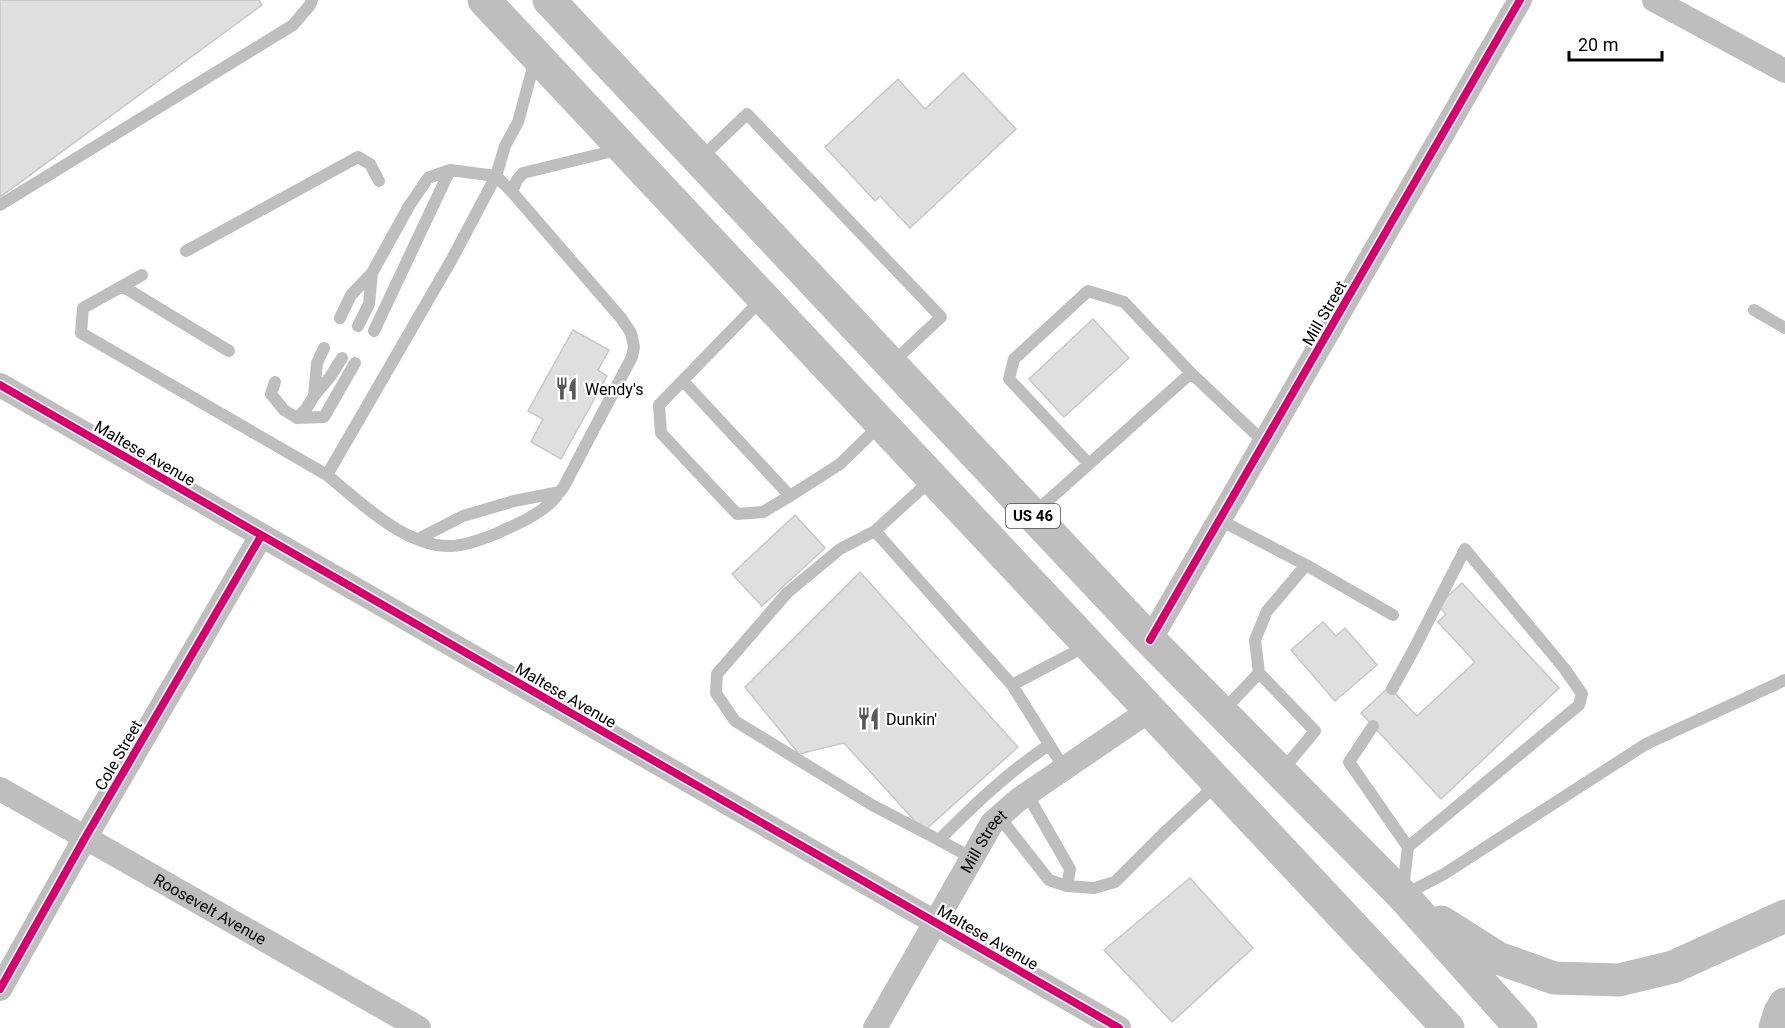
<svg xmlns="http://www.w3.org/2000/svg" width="1785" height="1028" font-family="Roboto,sans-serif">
  <rect width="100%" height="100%" fill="#fff"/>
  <path fill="#dfdfdf" stroke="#c7c7c7" stroke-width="1.5" d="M0,0H259L262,5L0,197Z
    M963,73L1016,129L910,228L880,196L875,201L825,147L898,79L925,109Z
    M1093,319L1129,358L1064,417L1029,379Z
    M573,330L609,350L598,370L607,376L561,459L531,442L543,419L528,411Z
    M795,515L825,548L762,606L732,574Z
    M860,572L1018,747L924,831L844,743L799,754L745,687Z
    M1462,583L1559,688L1441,799L1361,713L1389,687L1417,716L1475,662L1438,622L1446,614L1438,605Z
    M1323,622L1336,636L1345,628L1377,665L1335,701L1291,650Z
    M1190,878L1253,948L1172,1022L1104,950Z"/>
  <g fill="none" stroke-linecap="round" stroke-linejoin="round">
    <path stroke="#bebebe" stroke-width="12" d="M535,60L518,122L505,146L496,176L452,259L327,475C360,502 406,548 452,546C468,545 486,538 500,532C517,524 534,517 548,505C554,501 558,493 563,488L632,357L634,347L631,333L621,318L512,192L517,180L523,173L621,149
      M701,158L747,114L941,317L892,363
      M0,205L293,25L310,5L312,0
      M186,251L358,157L370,164L379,181
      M142,275L83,308L81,333L327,475
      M122,286L229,351
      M762,299L659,405L661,433L737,514L763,512L790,496L840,464L880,425
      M1754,310L1785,328
      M340,318L351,295L372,273L409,206L428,178L450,170L496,176L512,192
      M358,326L369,304L372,273
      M374,331L450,170
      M683,381L790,496
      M275,382L271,394L284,410L297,418L306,409L314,396L317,363L324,348
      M314,396L330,377L342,358
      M297,418L324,417L355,363
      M1089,464L1009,379L1014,359L1088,291L1124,302L1191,373L1265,443
      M932,479L875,531L840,549L787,593L717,674L716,693L735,721L872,805L939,840C974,805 1008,772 1049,745
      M1033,514L1191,373
      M1220,520L1306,565L1267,611L1255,640L1259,673
      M875,531L1012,685L1064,768
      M418,539L463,516L514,501L560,492
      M1306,565L1393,615
      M1012,685L1088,645
      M1392,689L1414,649L1465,549L1564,668L1582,694L1579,705L1573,710L1408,847
      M1223,711L1259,673L1315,731L1281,772
      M1373,726L1349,762L1408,847L1403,889
      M1027,794L1070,869L1067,886
      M1000,818L1049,880L1067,886L1094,888L1115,882L1163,834L1217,784
      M939,840L972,858
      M1404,895L1444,874L1646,744L1785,680"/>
    <g stroke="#bebebe" stroke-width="24">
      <path d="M1654,0L1785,71"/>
      <path d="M0,385L1119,1028"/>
      <path d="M1150,640L1520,0"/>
      <path id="s1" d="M0,789L419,1028"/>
      <path d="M0,989L85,838L261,536"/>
      <path id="s2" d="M875,1028L992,823L1018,800L1150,710"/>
    </g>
    <path stroke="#bebebe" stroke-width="33" d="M484,0L1448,1028
      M549,0L1150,640L1403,896L1521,1028
      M1441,922L1498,958L1554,978L1619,980L1673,967L1785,916
      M1775,1028L1780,1012L1785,1004"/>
    <defs>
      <path id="cycleway" d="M0,385L1119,1028
        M1150,640L1520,0
        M0,989L85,838L261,536"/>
    </defs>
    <use href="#cycleway" stroke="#fff" stroke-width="11"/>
    <use href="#cycleway" stroke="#d6006c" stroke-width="8"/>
  </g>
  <defs>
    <symbol id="restaurant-bare" viewBox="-9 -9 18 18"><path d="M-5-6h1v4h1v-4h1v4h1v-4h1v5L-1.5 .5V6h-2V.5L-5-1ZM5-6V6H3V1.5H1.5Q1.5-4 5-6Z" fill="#595959" stroke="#fff" stroke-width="2.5" paint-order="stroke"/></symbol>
  </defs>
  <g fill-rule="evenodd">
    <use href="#restaurant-bare" x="550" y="372" width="33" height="33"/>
    <use href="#restaurant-bare" x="852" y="702" width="33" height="33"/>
  </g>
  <g text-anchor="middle" stroke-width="4.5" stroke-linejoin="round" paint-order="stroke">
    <rect fill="#fff" stroke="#4c4c4c" stroke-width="1.5" x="1006" y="504" width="54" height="24" rx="4.5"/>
    <g font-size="15" font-weight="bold" fill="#000">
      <text x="1033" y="521">US 46</text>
    </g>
    <g font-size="16" fill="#000" stroke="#fff">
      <text transform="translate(1324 313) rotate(-60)" y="6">Mill Street</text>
      <text transform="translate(145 453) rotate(30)" y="6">Maltese Avenue</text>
      <text transform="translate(566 695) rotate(30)" y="6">Maltese Avenue</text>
      <text transform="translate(118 755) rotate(-60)" y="6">Cole Street</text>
      <text dy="6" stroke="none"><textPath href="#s2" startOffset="216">Mill Street</textPath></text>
      <text dy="6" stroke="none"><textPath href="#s1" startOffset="242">Roosevelt Avenue</textPath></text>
      <text transform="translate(988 937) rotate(30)" y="6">Maltese Avenue</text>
    </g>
    <g font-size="16" fill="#000" stroke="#fff" text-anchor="start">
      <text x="585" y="395">Wendy's</text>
      <text x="886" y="725">Dunkin'</text>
    </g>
  </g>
  <path d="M1569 51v9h93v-9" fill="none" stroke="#000000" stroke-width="3"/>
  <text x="1578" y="51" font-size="18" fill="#000000" stroke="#ffffff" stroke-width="4.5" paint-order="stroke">20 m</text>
</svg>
